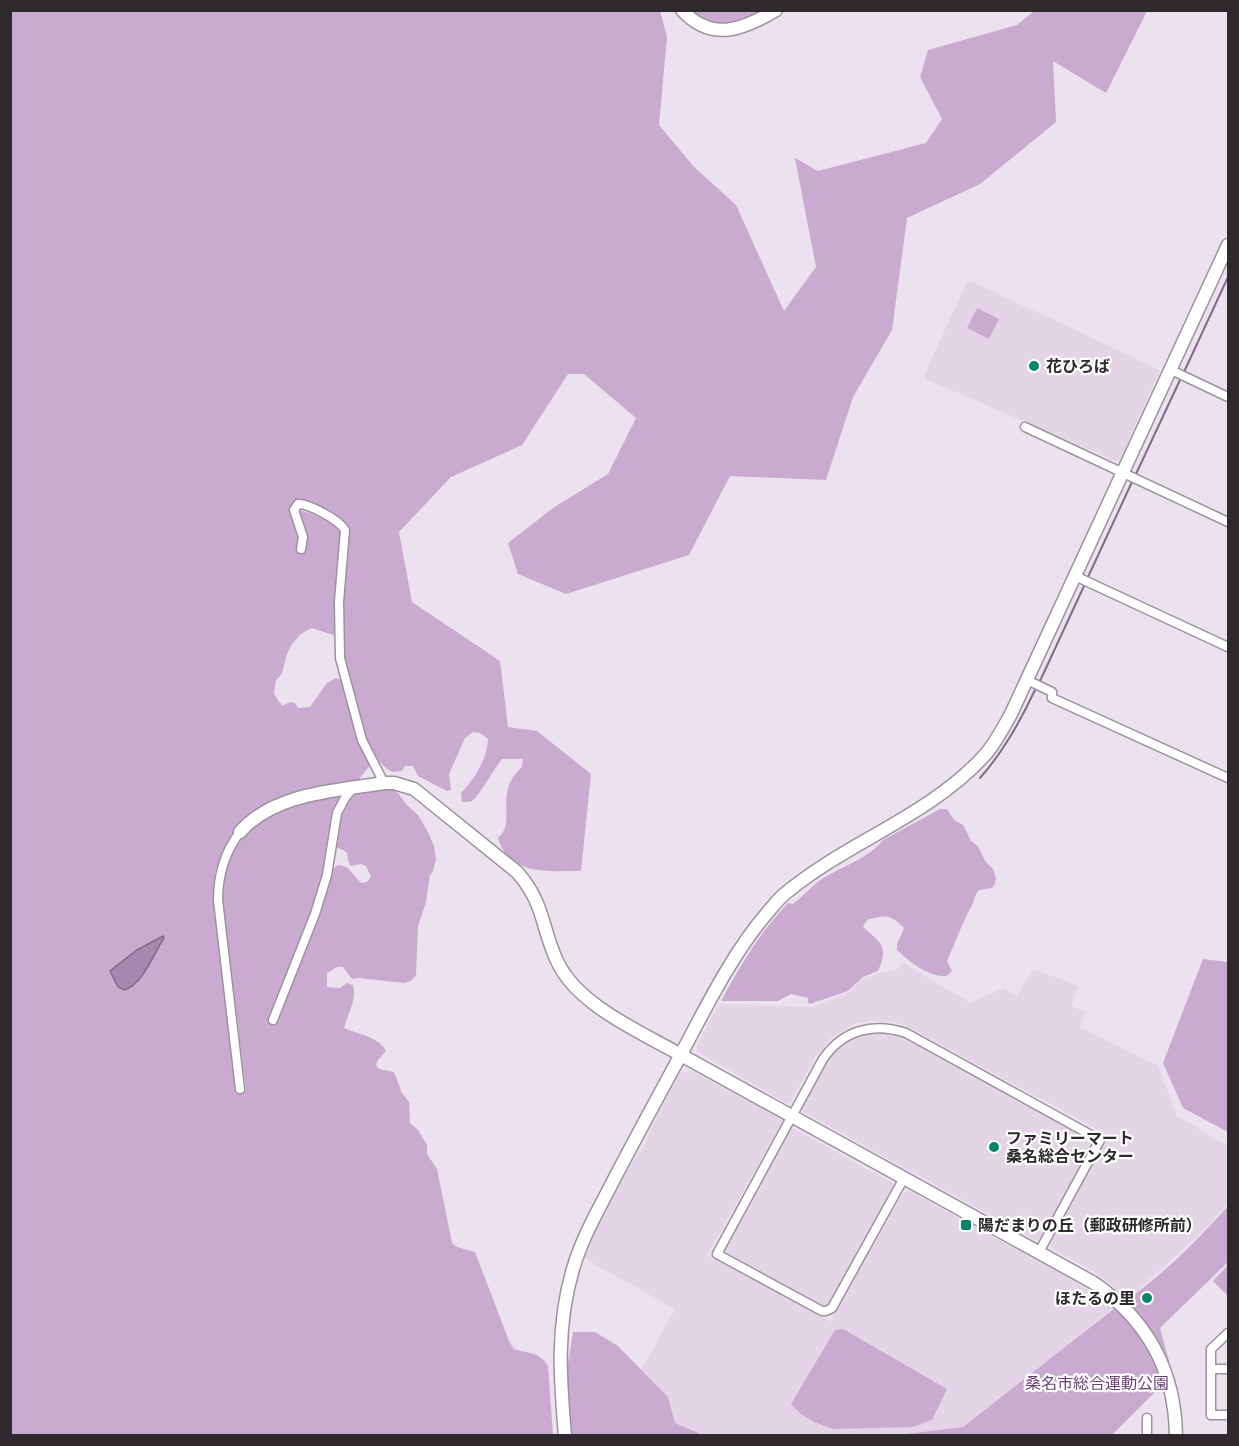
<svg xmlns="http://www.w3.org/2000/svg" width="1239" height="1446" font-family="'Open Sans','Noto Sans JP',sans-serif">
  <rect width="100%" height="100%" fill="#ece1ee"/>
  <path fill="#e3d4e6" d="M971,281L1160,370L1120,459L1116,461L926,379L924,375L967,282Z
    M903,963L970,1003L1004,988L1016,996L1034,969L1078,986L1071,1006L1085,1012L1080,1027L1158,1066L1177,1116L1228,1146V1203L1206,1228L1129,1298L1096,1273L1053,1249L1050,1244L1108,1135L908,1027L895,1022L870,1021L856,1024L832,1037L816,1056L791,1101L786,1103L699,1053L696,1047L719,1004L811,1007L850,992L861,980L878,973L896,970Z
    M883,1031L905,1037L1091,1139L1092,1145L1040,1239L1035,1240L803,1112L801,1107L832,1052L851,1038L860,1034Z
    M691,1071L784,1120L707,1255L832,1322L833,1320L831,1319L904,1192L909,1191L1085,1287L1113,1308L997,1403L963,1427L890,1436L703,1435L675,1423L668,1397L642,1369L675,1309L584,1258L591,1240L633,1161L644,1146L655,1121L680,1073Z
    M795,1129L892,1183L893,1188L830,1305L824,1306L727,1253L725,1247L790,1130Z"/>
  <path fill="#caaad0" d="M11,11H660L667,37L659,125L694,167L736,205L784,311L816,267L795,158L818,171L926,143L942,119L920,77L928,50L1017,25L1034,11H1147L1106,93L1053,61L1056,122L980,184L907,218L892,330L853,397L826,480L730,476L689,555L566,594L518,574L508,543L553,508L608,474L636,418L584,374H568L522,445L451,477L399,532L412,602L500,661L508,727L537,731L591,774L581,871C550,871 509,876 498,838C518,821 492,794 522,767L523,759H502C495,767 478,798 472,801C469,802 465,802 462,802L461,793C475,778 487,760 488,739L480,733L473,732L465,738L449,774L451,790L447,791L418,776L413,766H405L402,771L392,772C384,767 377,760 372,752C359,729 343,666 341,639L347,530L295,502L292,508L296,513L299,510C312,513 333,522 343,530L336,636L312,628C300,632 289,645 286,658C283,667 284,674 276,680L274,694L282,706L290,702L295,703L298,708L310,707L327,683L336,678L341,680L371,764L356,783L273,802L258,810L244,820L235,830L221,856L215,872L214,900L236,1089L246,1090L221,891C232,814 279,806 344,793L333,814L319,913L333,869L338,865L347,867L361,883L367,882L371,877L366,866L361,864L351,866C342,853 356,854 335,847L340,816L349,799L358,791L390,788L398,793L407,805L418,815L428,832L434,846L436,859L433,871L430,875L426,902L418,926L416,975L411,981L404,983L358,978L352,979L343,967H337L327,973V987L340,988L347,983L353,985C357,1000 348,1013 344,1028C358,1034 379,1037 386,1051L378,1060L376,1065L379,1069L394,1072L402,1093L409,1102L410,1123L418,1130L427,1145V1154L437,1169L452,1243L457,1247L475,1252L509,1341L514,1349C528,1354 539,1351 548,1366L553,1435H11Z
    M688,11H765C758,14 751,20 743,23C723,30 705,22 688,11Z
    M977,308L999,319L989,339L967,328Z
    M940,809H947L954,820L963,825L971,841L978,846L985,861L993,869L996,878L995,884L992,888L979,890C975,894 975,898 973,903C963,921 956,941 947,961L952,971L947,976C928,977 911,963 897,950V944L904,928C890,914 885,915 867,920L863,927C881,943 889,946 878,971L863,977L848,991L810,1004L808,1003V998L791,994L778,1001H721C742,963 758,935 788,903L793,904C802,897 810,888 819,881C839,867 867,860 883,840Z
    M1203,959L1228,962V1132L1183,1108L1163,1063Z
    M1228,1206V1262L1160,1328L1169,1361L1158,1371L1161,1386L1112,1435L890,1436L963,1427L1115,1308C1157,1281 1195,1243 1228,1206Z
    M1228,1265V1296L1213,1281Z
    M843,1329L947,1389L932,1420L912,1427L833,1429L814,1422L801,1414L791,1404L835,1330Z
    M573,1332H595L618,1346L668,1397L675,1423L703,1435H571L566,1376Z"/>
  <path fill="#a986b0" stroke="#846a89" stroke-width="1.5" d="M163,936L164,938C153,955 144,982 125,990L118,987L110,971L137,950Z"/>
  <g fill="none" stroke-linecap="round" stroke-linejoin="round">
    <path stroke="#846a89" stroke-width="2" d="M1184,372L1228,277
      M1136,474L1180,380
      M1088,577L1132,482
      M1040,681L1084,586
      M980,778C1004,751 1020,722 1035,690"/>
    <defs>
      <path id="street" d="M1171,370L1228,397
        M1025,427L1228,522
        M301,549L303,537L294,510L298,504C310,504 339,520 345,530L339,602L340,658L362,740L384,783
        M1075,576L1228,647
        M1027,680L1052,692V698L1228,778
        M240,832C224,853 218,875 218,900L240,1089
        M273,1020L315,914L327,875L337,813L345,798L353,788
        M904,1178L832,1308L826,1311H822L717,1254L823,1059C843,1030 873,1022 906,1033L1100,1140L1039,1252
        M1228,1333L1211,1349V1415H1228
        M1211,1369H1228
        M1147,1436V1418"/>
      <path id="secondary" d="M682,10C712,43 744,29 776,10
        M240,832C274,793 335,791 384,783H394L414,789L517,872C546,905 541,929 558,963C579,1006 641,1032 681,1055L1094,1283C1147,1320 1175,1369 1176,1436
        M565,1436C560,1378 556,1326 573,1269C581,1241 595,1216 608,1191C629,1150 651,1110 672,1071C701,1018 729,957 768,912C774,905 780,897 787,892C849,841 929,816 984,756C995,744 1003,728 1011,714L1228,245"/>
    </defs>
    <use href="#street" stroke="#9c929e" stroke-width="11"/>
    <use href="#secondary" stroke="#9c929e" stroke-width="15"/>
    <use href="#street" stroke="#fff" stroke-width="8"/>
    <use href="#secondary" stroke="#fff" stroke-width="12"/>
  </g>
  <g fill="#038669" stroke="#fff" stroke-width="2">
    <circle cx="1034" cy="366" r="6"/>
    <circle cx="994" cy="1147" r="6"/>
    <rect x="960" y="1219" width="12" height="12" rx="3"/>
    <circle cx="1147" cy="1298" r="6"/>
  </g>
  <g text-anchor="middle" stroke-width="4.5" stroke-linejoin="round" paint-order="stroke">
    <g font-size="16" font-weight="bold" fill="#2d292d" stroke="#fff" text-anchor="start">
      <text x="1046" y="372">花ひろば</text>
      <text x="1006" y="1144">ファミリーマート<tspan x="1006" dy="18">桑名総合センター</tspan></text>
      <text x="978" y="1231">陽だまりの丘（郵政研修所前）</text>
      <text x="1135" y="1304" text-anchor="end">ほたるの里</text>
    </g>
    <g font-size="16" fill="#6d3f77" stroke="#fff">
      <text x="1097" y="1389">桑名市総合運動公園</text>
    </g>
  </g>
  <rect width="1239" height="1446" fill="none" stroke="#2d292d" stroke-width="24"/>
</svg>
